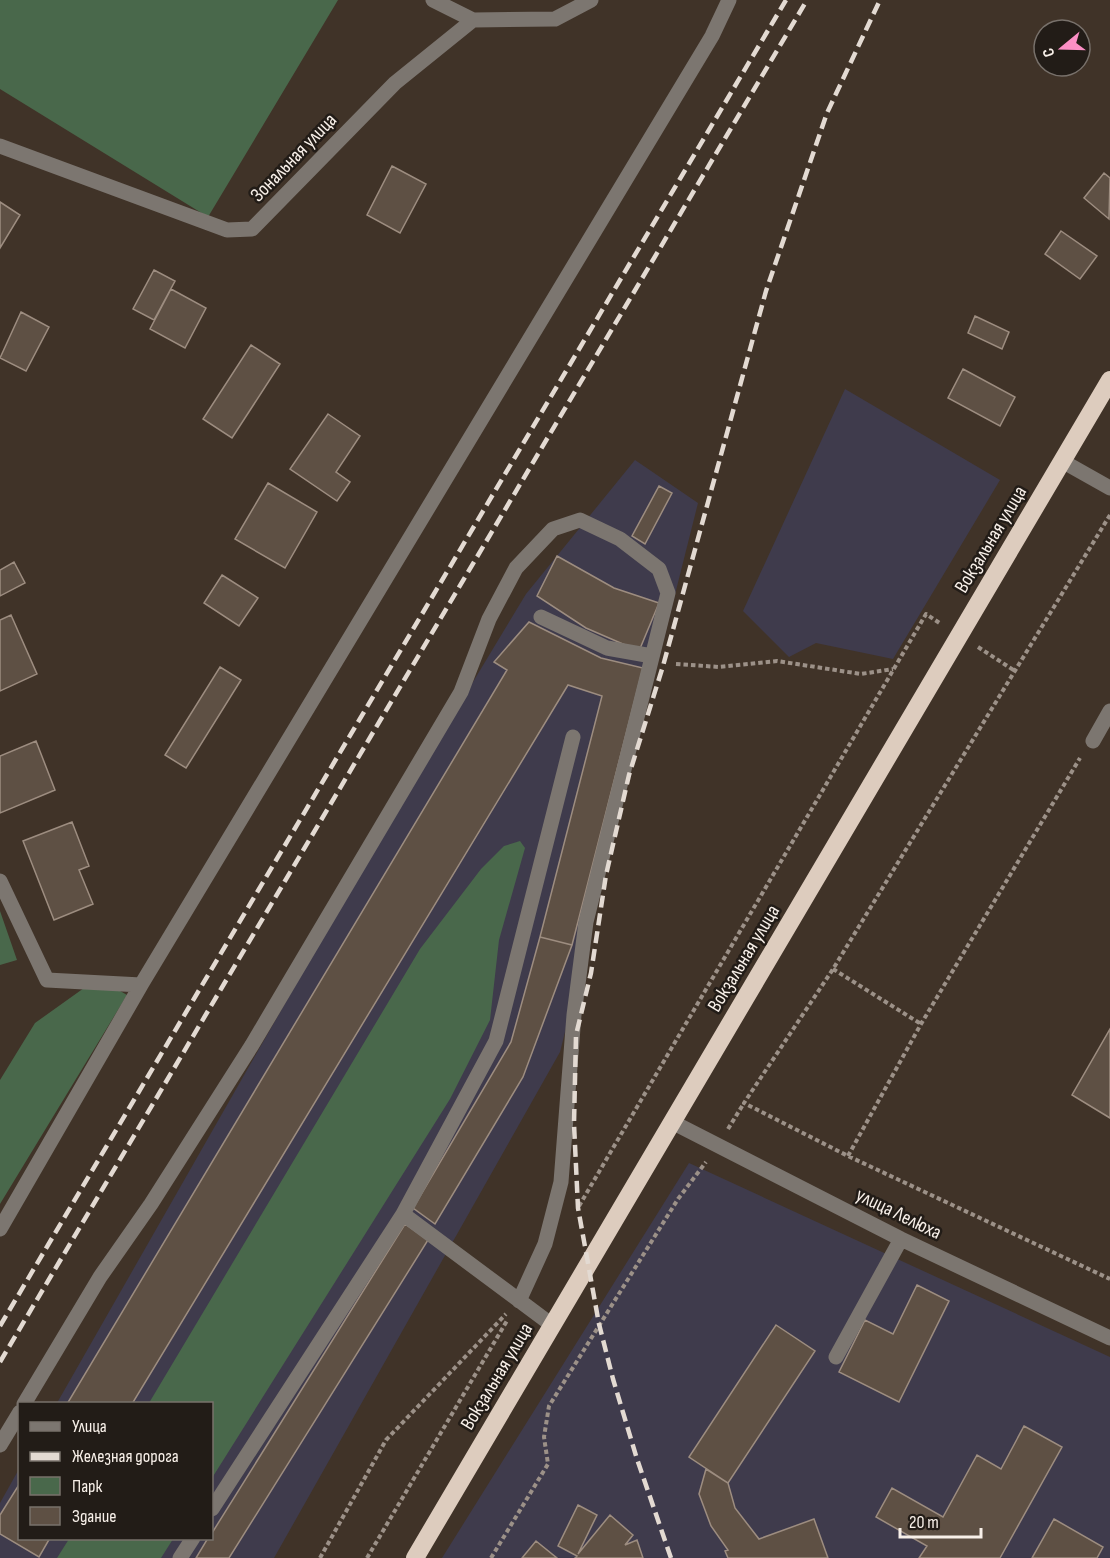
<svg xmlns="http://www.w3.org/2000/svg" width="1110" height="1558" font-family="'Sofia Sans Condensed',sans-serif">
  <rect width="100%" height="100%" fill="#403328"/>
  <path fill="#3f3b4c" d="M845,389L1000,480L893,659L816,643L789,657L743,611Z
    M635,460L698,503L560,1052L274,1558H0V1503L19,1469L20,1538H212V1404L57,1403L388,823L526,594Z
    M689,1163L1110,1357V1558H442Z"/>
  <path fill="#49684b" d="M0,0H338L208,217L0,89Z
    M520,841L525,848L499,940L490,1020L450,1099L212,1478V1404L149,1403L420,949L481,869L504,846Z
    M0,911L17,960L0,965Z
    M98,978L127,995L0,1204V1080L35,1023Z
    M69,1539V1538L173,1539L161,1558H57Z"/>
  <path fill="#5e5044" stroke="#9d8d80" stroke-width="1.5" d="M392,166L426,184L400,233L367,215Z
    M1104,173L1110,178L1109,219L1084,198Z
    M0,202L20,215L0,248Z
    M1061,231L1097,256L1080,279L1045,254Z
    M154,270L175,281L154,320L133,309Z
    M171,289L206,308L185,348L150,329Z
    M21,312L49,327L26,371L0,358Z
    M975,316L1009,332L1002,349L968,333Z
    M251,345L280,364L232,438L203,419Z
    M963,369L1015,397L1000,426L948,398Z
    M328,414L360,436L336,472L350,482L337,501L290,469Z
    M268,483L317,512L285,568L235,539Z
    M659,486L672,493L645,544L632,536Z
    M557,556L614,588L659,603L639,651L586,628L537,596Z
    M14,562L25,583L0,596V570Z
    M222,575L258,598L239,626L204,603Z
    M11,615L37,674L0,691V620Z
    M529,622L601,658L643,668L572,945L540,937L602,696L568,685L132,1404H67L507,670L494,662Z
    M220,667L241,680L186,768L165,755Z
    M36,741L55,790L0,813V756Z
    M72,822L89,866L79,870L93,904L54,920L23,841Z
    M540,937L572,945L523,1077L435,1224L413,1208L511,1042Z
    M1110,1029V1118L1072,1095Z
    M405,1224L428,1240L229,1558H196L208,1538H212V1533Z
    M917,1285L949,1301L899,1402L839,1372L865,1320L893,1334Z
    M776,1325L815,1351L728,1483L689,1457Z
    M1024,1426L1062,1447L1000,1558H919L927,1546L876,1517L892,1488L943,1517L977,1455L1001,1469Z
    M706,1469L728,1483L735,1508L759,1539L814,1519L828,1558H728L725,1551L728,1550L711,1526L699,1494Z
    M20,1483V1538H50L39,1557L0,1534V1515Z
    M578,1505L597,1515L578,1554L610,1515L633,1535L625,1545L637,1540L643,1558H575L577,1556L558,1546Z
    M1054,1519L1103,1547L1097,1558H1032Z
    M536,1541L557,1558H522Z"/>
  <g fill="none" stroke-linecap="round" stroke-linejoin="round">
    <path stroke="#9c9188" stroke-width="4" stroke-dasharray="4.5 3" stroke-linecap="butt" d="M1110,515L833,969L744,1103L848,1156L1110,1279
      M978,647L1015,671
      M676,664L719,667L777,661L861,674L893,669
      M833,969L921,1024
      M728,1129L744,1103
      M848,1156L921,1024L1080,758
      M579,1206L926,614L941,624
      M320,1558L386,1440L506,1314
      M367,1558L508,1319
      M491,1558L548,1464L544,1437L549,1406L678,1199L706,1162"/>
    <path stroke="#7c7670" stroke-width="15" d="M433,0L473,20
      M0,146L227,230L252,229L395,83L473,20L555,19L591,0
      M1062,461L1110,488
      M541,617L607,648L652,656
      M1093,741L1110,711
      M0,881L47,980L141,985L712,36L729,0
      M672,1122L901,1239L1110,1338
      M403,1214L552,1325
      M0,1229L141,985
      M836,1357L901,1239
      M24,1404L100,1277L151,1204L252,1045L461,692L489,619L516,568L553,529L580,520L620,539L659,569L668,593L586,922L574,1015L561,1182L545,1244L519,1301
      M0,1445L20,1412
      M212,1509L403,1214L496,1041L573,737
      M180,1558L193,1538"/>
    <path stroke="#ddccbe" stroke-width="18" d="M415,1558L1110,380"/>
    <path stroke="#e3dad2" stroke-width="4.5" stroke-dasharray="12 6" stroke-linecap="butt" d="M0,1326L786,0
      M0,1362L807,0
      M671,1558L637,1459L613,1379L599,1324L578,1208L574,1124L576,1035L591,973L606,875L629,775L663,666L766,291L827,113L880,0"/>
  </g>
  <g text-anchor="middle" stroke-width="5" stroke-linejoin="round" paint-order="stroke">
    <g font-size="20" fill="#f8f0e9" stroke="#221c17">
      <text transform="translate(293 157) rotate(-46)" y="7">Зональная улица</text>
      <text transform="translate(990 539) rotate(-59)" y="7">Вокзальная улица</text>
      <text transform="translate(743 958) rotate(-59)" y="7">Вокзальная улица</text>
      <text transform="translate(899 1213) rotate(26)" y="7">улица Лелюха</text>
      <text transform="translate(496 1376) rotate(-59)" y="7">Вокзальная улица</text>
    </g>
  </g>
  <rect x="18" y="1402" width="195" height="138" fill="#221c17" stroke="#78716b" stroke-width="1.5"/>
  <rect x="30" y="1422" width="30" height="9" fill="#7c7670" stroke="#78716b" stroke-width="1.5"/>
  <text x="72" y="1432" font-size="18" fill="#f8f0e9">Улица</text>
  <rect x="30" y="1452" width="30" height="9" fill="#e3dad2" stroke="#78716b" stroke-width="1.5"/>
  <text x="72" y="1462" font-size="18" fill="#f8f0e9">Железная дорога</text>
  <rect x="30" y="1477" width="30" height="18" fill="#49684b" stroke="#78716b" stroke-width="1.5"/>
  <text x="72" y="1492" font-size="18" fill="#f8f0e9">Парк</text>
  <rect x="30" y="1507" width="30" height="18" fill="#5e5044" stroke="#78716b" stroke-width="1.5"/>
  <text x="72" y="1522" font-size="18" fill="#f8f0e9">Здание</text>
  <g transform="translate(1062 48) rotate(251)"><circle r="28" fill="#221c17" stroke="#78716b" stroke-width="1.5"/>
  <path d="M0-4.5L10 22L0 15L-10 22Z" fill="#fb8fc5"/>
  <text y="-9" font-size="16" font-weight="bold" text-anchor="middle" fill="#f8f0e9">С</text>
  </g>
  <path d="M900 1528v9h81v-9" fill="none" stroke="#f8f0e9" stroke-width="3"/>
  <text x="909" y="1528" font-size="18" fill="#f8f0e9" stroke="#221c17" stroke-width="4.5" paint-order="stroke">20 m</text>
</svg>
